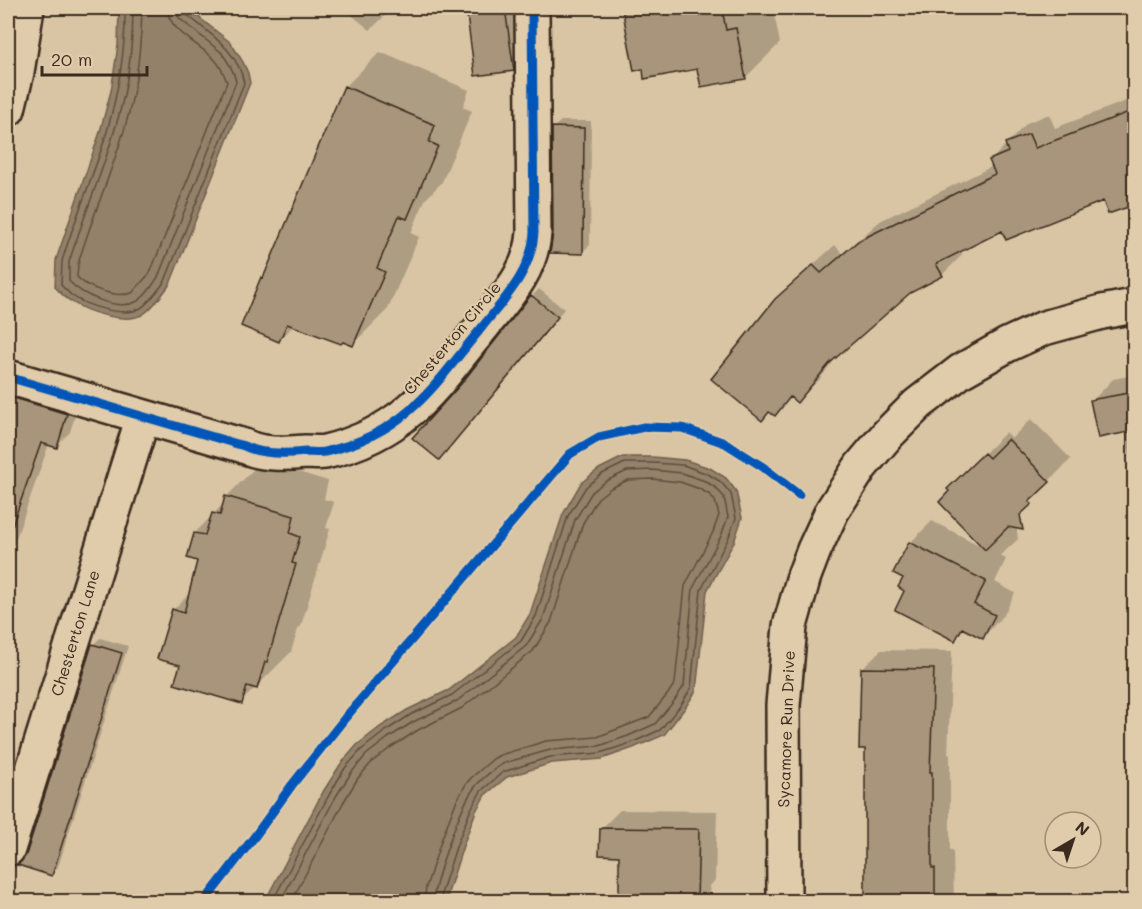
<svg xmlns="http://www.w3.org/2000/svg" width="1142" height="909" font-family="Mali,sans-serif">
  <rect width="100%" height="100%" fill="#d9c5a4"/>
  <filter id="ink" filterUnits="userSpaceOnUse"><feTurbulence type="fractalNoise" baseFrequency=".0167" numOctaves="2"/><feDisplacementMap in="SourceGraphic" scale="12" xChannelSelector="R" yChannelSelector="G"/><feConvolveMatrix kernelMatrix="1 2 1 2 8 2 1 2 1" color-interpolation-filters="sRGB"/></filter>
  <g filter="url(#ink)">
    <path fill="#94816a" stroke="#705e4c" stroke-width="1.5" d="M119,8H187L231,43L243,62L248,73L250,83L170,284C163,294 155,305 145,313C128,326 85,312 69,300C64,297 59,291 55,287L56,260L99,135L111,91L118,45Z
      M623,457H653L685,460L710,468L726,478L736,491L742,518L734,542L707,591L696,691L685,708L664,735L633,748L602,759L552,763L507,777L485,795L476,811L463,846L448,893L447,901H265L323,792L340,765L357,745L380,727L407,710L449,690L516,637L530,614L563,514L581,483L599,469Z"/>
    <path fill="#0003" d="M343,8H393L370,30Z
      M467,8H513L520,62L513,70L477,75Z
      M624,8H773L780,43L745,78L698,68H644L635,69Z
      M380,52L469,90L463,107L472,111L442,182L425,200L411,233L419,237L388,309L353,344L294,325L279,341L263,278L265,275L345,87Z
      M1134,98V203L1109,212L1104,199L1003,229L960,250L962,255L942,275L909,291L843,349L818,381L797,401L792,397L775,414L776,300L797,279L835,245L843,254L880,221L993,166L991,160L1027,123L1049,114L1055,128Z
      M561,121H591L590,245L582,252L554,233L553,128Z
      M539,289L564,309L439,458L462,385L532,296Z
      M1134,375V474H1133L1125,431L1092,401L1113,379Z
      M8,378L80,400L70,432L56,446L49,444L8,561Z
      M1031,419L1071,459L1037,493L1013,498L1018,539L1000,556L1006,559L995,582L1015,593L1004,615L983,637L965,628L955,639L906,590L905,577L910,543L932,521L985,548L952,491L949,489L1006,432L1012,438Z
      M262,461L328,481L324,499L334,502L326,528L330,529L301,626L298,629L291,652L241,702L182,664L173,610L191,592L199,560L195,533L225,502L227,496Z
      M100,638L128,646L58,867L51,874L27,855L93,645Z
      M881,650L952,651L948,754H950V850H953L954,902H866L867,748L862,668Z
      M620,810L717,811L715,880L710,886V902H651V899L601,829Z"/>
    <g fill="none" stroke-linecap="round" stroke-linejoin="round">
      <path stroke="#5f4d3c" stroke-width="1.5" d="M125,8C126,51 118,93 106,135C93,177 75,218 62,261L61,285C64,288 68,292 71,295C86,306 122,317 139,309C148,305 159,289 165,281L244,83C238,50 209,33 186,14L184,8
        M133,8C133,37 130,67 124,95C111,152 87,206 69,262V281C81,295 117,311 136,302C145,298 153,285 158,277L236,82C234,71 228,61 221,52L180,19L177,14L176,8
        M142,8C141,53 135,100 120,143C107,184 90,223 78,264L77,277C88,289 117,298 132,293L150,273L227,82C224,74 221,66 215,60C200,44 168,31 167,8
        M272,902L329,795L345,768L361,750L384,732L410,715L452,695L521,641L536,616L568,516L586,487L602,474L625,463H653L683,465L708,474L721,482L731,494L736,518L728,539L701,590L691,688L681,705L660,730L631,743L600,753L550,757L503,772L481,791L471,809L457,844L442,891L441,902
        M280,902L335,798L351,773L366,755L388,738L413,722L457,701L526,646L543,619L575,520L592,492L606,481L627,471L652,470L682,473L705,481L716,488L724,497L728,517L721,536L693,588L684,686L674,701L655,724L628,736L599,746L550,750L504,763C495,768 481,779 475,787C460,805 435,879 433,902
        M291,902L343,803L358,778L373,761L393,746L418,730L462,708L533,651L551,622L583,523L598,498L611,488L628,480L652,479L680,482L700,489L710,495L715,501L719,515L713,532L685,586L675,683L667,695L649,717L597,737L546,741L500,755L493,759L471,778L466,784L456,802L442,838L426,887L424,902"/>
    </g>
    <path fill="#a8957b" stroke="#3b2a1e" stroke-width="1.5" d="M466,8H505L514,71L475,76Z
      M622,8H722L726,30L736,28L746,79L701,87L697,69L644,79L643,69L634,71Z
      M344,86L435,125L429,142L438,146L407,219L399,216L377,268L385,272L353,346L343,342L341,344L287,324L279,342L241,326L261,277L263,278Z
      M1134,110V205L1108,214L1103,201L1006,240L1002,231L936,264L943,276L910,293L830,363L797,403L790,397L775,416L769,412L762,421L711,379L775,299L813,265L821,273L858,241L995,174L989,160L1008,152L1005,143L1029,134L1035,148Z
      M552,127L584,128L583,254L550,253L553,233Z
      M531,295L558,317L439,460L412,438L461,384Z
      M1134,392V431L1098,438L1090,400Z
      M8,396L67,414L57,448L41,443L12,526L8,525Z
      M1008,439L1050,482L1029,502L1032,504L1020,515L1023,530L1008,527L985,550L939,502L949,491L947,489L984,453L989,458Z
      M225,496L294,516L290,533L300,537L292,563L296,564L267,662H265L257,689L247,686L242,704L174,684L180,665L157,659L172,609L184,613L197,561L187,558L194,533L205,535L212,513L220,515Z
      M909,542L986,581L974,604L995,615L983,639L962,628L955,641L895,610L904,591L898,587L903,578L893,573Z
      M92,644L122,653L52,876L18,865L26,855Z
      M861,668L934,669L930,772H932V868H935V902H865V749H859Z
      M600,828L699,829L697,901L619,900V856L599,855Z"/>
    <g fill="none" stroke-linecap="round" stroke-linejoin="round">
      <defs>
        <path id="minor" d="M8,109L17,72L27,8
          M8,377L244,446C262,455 286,454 306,452C312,452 319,453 325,452C355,445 386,431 410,410C436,388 457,357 479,331C503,300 531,274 534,233L532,8
          M8,849L143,417
          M784,902L783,705L790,626L804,576L814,550L832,511L861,466L888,434L918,404L961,371L1007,345L1044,328L1102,312L1134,306"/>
      </defs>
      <use href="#minor" stroke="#3b2a1e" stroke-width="38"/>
      <use href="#minor" stroke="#e0cbaa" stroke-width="33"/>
      <defs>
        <path id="cycleway" d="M8,377L244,446C262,455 286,454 306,452C312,452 319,453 325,452C355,445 386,431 410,410C436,388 457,357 479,331C503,300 531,274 534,233L532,8
          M204,902L255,836L292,785L345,718L570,454L599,437L644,427L682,428L725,443L763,467L799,495"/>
      </defs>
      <use href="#cycleway" stroke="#e0cbaa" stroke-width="13"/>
      <use href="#cycleway" stroke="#0057b8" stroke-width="9"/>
    </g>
  </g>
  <g text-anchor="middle" stroke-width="4.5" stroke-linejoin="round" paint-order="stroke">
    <g font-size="16" fill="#3b2a1e" stroke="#e0cbaa">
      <text transform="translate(452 338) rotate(-50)" y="6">Chesterton Circle</text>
      <text transform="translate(75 633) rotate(-73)" y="6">Chesterton Lane</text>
      <text transform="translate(786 729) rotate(-88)" y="6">Sycamore Run Drive</text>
    </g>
  </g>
  <rect width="1142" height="909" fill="none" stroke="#e0cbaa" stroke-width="30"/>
  <rect x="15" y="15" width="1112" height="879" fill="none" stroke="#3b2a1e" stroke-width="2" filter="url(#ink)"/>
  <g transform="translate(1073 840) rotate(39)"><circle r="28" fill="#e0cbaa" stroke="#9e8b72" stroke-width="1.5"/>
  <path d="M0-4.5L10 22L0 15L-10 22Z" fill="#3b2a1e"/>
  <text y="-9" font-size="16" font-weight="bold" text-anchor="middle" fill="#3b2a1e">N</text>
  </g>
  <path d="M42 66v9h105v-9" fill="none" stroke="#3b2a1e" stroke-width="3"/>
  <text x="51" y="66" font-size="18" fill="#3b2a1e" stroke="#e0cbaa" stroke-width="4.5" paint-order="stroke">20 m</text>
</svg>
